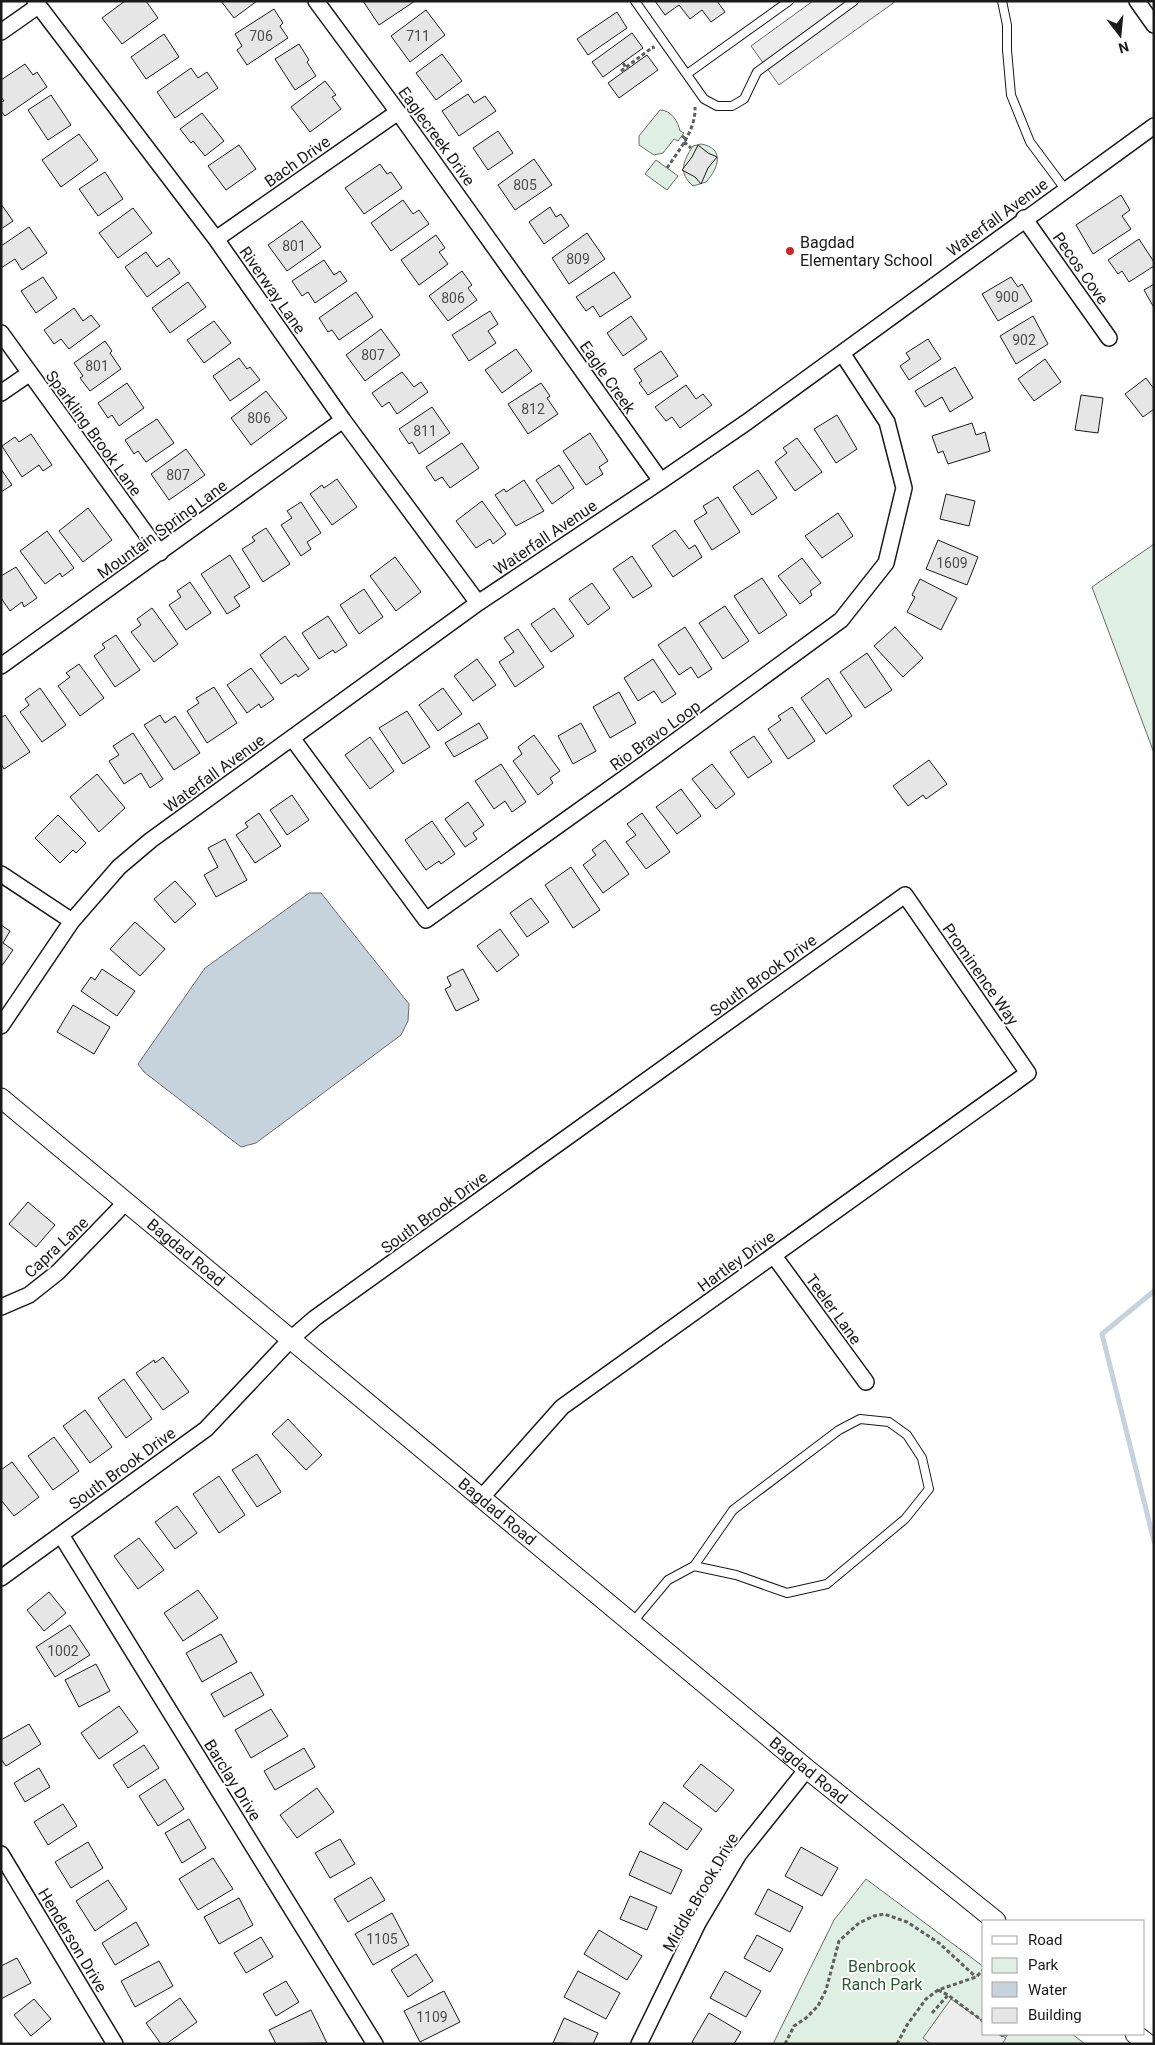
<svg xmlns="http://www.w3.org/2000/svg" width="1155" height="2045" font-family="Roboto,sans-serif">
  <rect width="100%" height="100%" fill="#fff"/>
  <path fill="#e0efe3" stroke="#6a6a6a" d="M660,110C671,110 678,121 680,131L684,133L678,141L674,139L663,153L654,155L639,145V136Z
    M701,144C725,148 719,168 706,182L693,186C678,173 683,161 693,146Z
    M656,160L678,176L667,190L645,174Z
    M1154,544V753L1092,587Z
    M866,1879L984,1967V2034H1072L1085,2044H773L834,1920Z"/>
  <path fill="#ededed" stroke="#6a6a6a" d="M813,1H896L779,85L751,46Z
    M951,1999L984,2022V2034H1000L1006,2038L1002,2044H931L923,2038Z"/>
  <path fill="#c6d2dc" stroke="#6a6a6a" d="M309,893H321L409,1004L408,1021L401,1035L256,1143L241,1147L144,1072L138,1064L205,968Z"/>
  <g fill="none" stroke-linecap="round" stroke-linejoin="round">
    <path stroke="#c6d2dc" stroke-width="5" d="M1154,1291L1102,1334L1154,1541"/>
  </g>
  <path fill="#e6e6e6" stroke="#1a1a1a" d="M125,1H146L158,18L122,44L102,18Z
    M221,1H257L234,18Z
    M363,1H415L379,25Z
    M655,1H717L725,12L711,22L702,10L690,19L679,5L665,15Z
    M274,9L283,23L280,26L288,38L247,65L237,50L242,46L235,34Z
    M426,10L445,35L410,62L391,36Z
    M617,12L627,28L588,55L577,39Z
    M632,33L643,48L603,77L592,62Z
    M164,34L179,57L146,79L131,57Z
    M299,44L309,60L307,62L316,76L295,90L275,59Z
    M442,54L462,81L436,100L416,73Z
    M647,55L658,70L619,98L608,83Z
    M25,64L33,75L37,72L47,87L5,116L1,111V102L4,101L1,97V80Z
    M191,68L198,78L207,72L218,88L175,118L157,92Z
    M325,81L336,95L332,97L341,109L310,132L291,107Z
    M468,94L474,103L485,96L496,111L459,136L442,111Z
    M51,95L71,125L48,140L28,110Z
    M202,113L224,141L205,156L193,141L191,143L180,129Z
    M498,131L513,153L488,170L473,148Z
    M79,134L98,160L61,187L42,160Z
    M239,145L256,169L226,190L208,166Z
    M698,145L708,153L717,157L708,168L701,184L695,177L682,170L692,157Z
    M534,159L552,185L515,210L498,185Z
    M380,164L387,174L391,172L402,188L364,214L345,188Z
    M105,172L123,199L98,216L79,189Z
    M1121,195L1130,210L1122,216L1131,229L1093,254L1076,225Z
    M403,200L413,214L419,210L429,224L391,251L371,223Z
    M1,204L13,221L1,229Z
    M550,207L556,217L561,214L569,226L544,244L529,222Z
    M133,208L152,233L118,258L99,233Z
    M302,221L321,247L287,271L268,245Z
    M29,227L47,253L22,270L15,259L1,268V246Z
    M587,233L605,259L569,284L552,258Z
    M436,235L445,248L439,252L448,264L419,285L401,260Z
    M1139,239L1154,262V266L1129,282L1122,271L1118,274L1108,260Z
    M146,252L157,267L169,258L180,273L147,297L125,267Z
    M324,260L334,275L340,271L347,281L315,303L308,292L302,296L292,281Z
    M462,271L472,285L468,288L477,300L448,321L429,296Z
    M614,272L631,297L600,317L593,306L586,311L576,297Z
    M43,277L57,298L36,313L21,291Z
    M1011,277L1018,287L1022,284L1032,301L998,321L982,294Z
    M188,282L206,307L170,333L152,308Z
    M1154,284V305L1153,306L1144,290Z
    M356,292L373,317L339,340L332,330L328,332L319,318Z
    M74,308L83,321L91,315L100,326L69,349L61,339L54,344L44,330Z
    M490,311L498,324L488,331L496,343L469,361L452,335Z
    M631,316L647,339L623,356L607,333Z
    M1033,316L1048,344L1016,364L1000,336Z
    M214,321L231,343L204,363L187,340Z
    M381,329L400,355L365,381L346,355Z
    M928,339L941,359L909,380L900,366L910,359L906,353Z
    M105,341L112,351L110,353L121,369L90,391L80,378L83,376L74,363Z
    M516,349L532,371L502,393L485,370Z
    M661,351L678,376L648,395L639,383L642,381L634,369Z
    M239,358L247,369L250,367L260,380L230,401L213,376Z
    M1045,359L1061,382L1034,401L1018,379Z
    M955,367L973,398L950,412L942,397L925,407L915,391Z
    M402,372L414,387L421,382L428,392L397,414L389,402L382,407L372,393Z
    M1146,378L1154,389V409L1143,417L1125,394Z
    M127,383L144,408L119,426L112,415L108,418L98,403Z
    M541,383L550,396L547,398L558,414L528,434L508,404Z
    M686,385L696,399L703,394L712,405L680,428L672,417L666,421L655,407Z
    M266,391L287,418L251,445L231,418Z
    M1081,395L1103,398L1098,433L1075,430Z
    M432,407L450,433L419,454L412,442L409,444L399,429Z
    M837,415L857,449L836,463L814,429Z
    M157,419L174,443L146,462L138,451L134,454L125,440Z
    M972,423L976,435L985,432L990,451L948,464L943,451L938,453L932,436Z
    M590,433L608,461L599,467L603,474L586,485L563,451Z
    M31,434L52,465L43,471L39,465L22,477L2,446L15,437L19,442Z
    M797,438L822,472L795,491L775,462L787,453L783,448Z
    M462,443L479,468L450,488L442,477L435,481L426,467Z
    M186,449L205,475L169,500L151,474Z
    M559,465L574,488L552,504L536,480Z
    M1,469L12,485L1,492Z
    M758,470L777,498L752,515L733,487Z
    M337,479L357,507L332,525L310,494L322,485L324,488Z
    M524,480L544,511L516,526L495,495L504,489L506,492Z
    M946,494L975,501L969,526L940,519Z
    M718,497L740,532L712,550L694,521L707,513L703,506Z
    M482,501L506,534L493,544L490,539L476,548L456,521Z
    M301,502L321,533L307,542L311,549L301,556L281,525L292,518L287,511Z
    M88,508L112,540L83,562L59,531Z
    M838,513L853,536L822,558L805,536Z
    M266,528L290,564L263,582L242,549L255,541L252,537Z
    M675,530L689,549L695,545L702,557L673,577L652,546Z
    M47,531L74,568L62,577L60,573L45,584L20,551Z
    M938,540L978,557L967,585L926,569Z
    M230,555L250,587L234,597L240,606L227,614L201,574Z
    M632,556L652,586L633,598L613,569Z
    M395,557L421,592L396,611L370,576Z
    M802,558L821,583L810,591L812,595L800,604L778,576Z
    M16,567L37,598L24,607L22,602L10,611L1,598V576Z
    M762,578L787,615L759,634L734,596Z
    M920,579L957,598L941,630L907,612L915,597L912,595Z
    M190,582L211,613L186,630L169,605L181,597L177,591Z
    M592,583L610,608L588,625L569,599Z
    M364,589L383,617L359,634L340,605Z
    M725,606L749,641L723,659L699,623Z
    M152,608L178,644L154,662L131,632L141,625L137,619Z
    M554,608L574,636L551,652L531,624Z
    M328,616L347,645L335,653L333,650L319,659L302,633Z
    M685,627L712,669L698,678L691,667L679,675L658,645Z
    M895,627L923,658L903,677L874,646Z
    M518,629L544,667L515,687L499,662L514,652L504,638Z
    M116,635L140,670L115,687L94,656L105,648L102,644Z
    M285,636L309,669L298,677L296,674L281,684L260,655Z
    M867,653L892,690L865,708L840,672Z
    M477,659L496,685L473,701L454,676Z
    M653,659L676,694L662,703L654,691L638,701L624,678Z
    M79,664L104,698L80,716L58,686L70,677L66,673Z
    M251,668L274,699L261,708L259,704L247,713L227,685Z
    M828,678L852,716L826,734L801,698Z
    M214,687L237,723L207,743L187,711L199,703L196,698Z
    M40,688L66,725L42,742L20,712L29,705L25,699Z
    M443,688L462,714L438,731L419,705Z
    M619,692L636,723L610,738L593,707Z
    M792,707L815,741L788,759L768,729L781,720L778,716Z
    M407,711L430,747L403,764L379,728Z
    M5,715L30,752L4,769L1,764V718Z
    M160,715L165,723L175,716L200,753L174,770L144,725Z
    M479,723L488,738L454,757L445,743Z
    M581,723L596,751L573,764L558,736Z
    M133,733L163,779L150,788L141,773L124,784L109,761L119,755L113,746Z
    M534,735L560,771L550,778L553,783L538,795L513,761L522,754L518,747Z
    M754,736L772,762L748,778L730,752Z
    M370,737L394,771L370,789L345,755Z
    M929,760L947,784L926,799L923,795L908,806L893,786Z
    M501,764L526,802L512,812L505,801L494,809L475,781Z
    M712,764L735,794L716,809L692,779Z
    M97,774L125,808L99,832L70,797Z
    M681,789L701,816L677,834L656,807Z
    M292,795L309,820L287,835L270,810Z
    M468,802L484,825L473,833L477,839L465,847L445,819Z
    M259,813L281,846L255,863L236,835L248,827L245,823Z
    M642,813L670,852L646,869L626,842L636,835L627,824Z
    M58,815L86,843L76,853L73,850L60,863L35,838Z
    M432,821L455,854L441,864L439,861L426,870L405,840Z
    M225,839L247,880L216,897L204,875L218,867L208,848Z
    M605,840L629,874L603,893L583,865L596,855L592,850Z
    M571,867L600,910L573,928L545,885Z
    M175,881L196,904L175,923L154,899Z
    M531,898L549,922L527,937L510,913Z
    M135,922L165,949L140,976L110,949Z
    M1,925L10,931L3,943L13,950L1,967Z
    M500,929L519,955L497,972L477,946Z
    M102,969L135,991L117,1016L81,991L91,977L95,980Z
    M463,969L479,1000L456,1011L445,989L451,986L447,977Z
    M73,1005L110,1027L94,1054L57,1032Z
    M28,1202L55,1225L36,1247L9,1224Z
    M163,1357L189,1392L163,1410L136,1373L154,1360L155,1363Z
    M124,1379L152,1419L126,1438L98,1398Z
    M85,1410L112,1447L90,1463L63,1426Z
    M288,1419L322,1455L306,1470L272,1434Z
    M54,1437L79,1471L53,1490L28,1456Z
    M257,1454L281,1492L257,1507L232,1470Z
    M12,1462L39,1497L14,1516L1,1500V1470Z
    M219,1476L245,1515L219,1533L193,1494Z
    M177,1506L197,1533L175,1549L155,1522Z
    M139,1538L164,1570L138,1589L114,1556Z
    M198,1590L218,1618L183,1641L164,1613Z
    M49,1592L66,1613L44,1631L27,1610Z
    M70,1625L90,1655L55,1677L36,1647Z
    M221,1634L237,1662L202,1682L186,1653Z
    M96,1664L110,1691L79,1707L65,1680Z
    M251,1672L264,1695L224,1717L211,1694Z
    M119,1706L138,1732L99,1759L81,1733Z
    M271,1709L288,1736L251,1758L235,1730Z
    M29,1724L41,1744L6,1766L1,1759V1740Z
    M144,1745L159,1768L128,1788L113,1765Z
    M304,1748L315,1767L275,1790L264,1771Z
    M701,1764L734,1790L716,1812L683,1786Z
    M39,1768L50,1787L25,1802L14,1783Z
    M165,1779L184,1809L158,1826L139,1796Z
    M317,1788L334,1812L297,1838L280,1815Z
    M664,1802L702,1829L687,1850L649,1824Z
    M63,1804L77,1826L48,1845L34,1822Z
    M189,1819L206,1848L182,1863L165,1833Z
    M340,1839L355,1864L330,1878L315,1853Z
    M88,1842L103,1868L71,1888L55,1862Z
    M801,1847L838,1868L822,1896L785,1876Z
    M640,1851L682,1870L671,1894L629,1875Z
    M213,1858L233,1889L198,1910L179,1879Z
    M371,1877L385,1900L348,1922L334,1899Z
    M108,1880L127,1909L95,1931L76,1901Z
    M768,1889L803,1907L790,1932L755,1914Z
    M630,1896L657,1907L647,1930L620,1919Z
    M239,1898L253,1925L219,1944L204,1917Z
    M392,1913L409,1945L373,1965L355,1934Z
    M136,1922L149,1945L115,1965L102,1943Z
    M599,1930L642,1956L627,1980L584,1954Z
    M757,1935L783,1949L770,1972L744,1958Z
    M261,1937L273,1957L246,1973L234,1953Z
    M416,1954L433,1981L408,1997L391,1970Z
    M17,1958L31,1983L1,1999V1966Z
    M159,1961L173,1986L135,2007L121,1981Z
    M578,1971L620,1993L606,2019L564,1997Z
    M725,1971L761,1991L746,2017L710,1998Z
    M286,1981L299,2002L276,2016L263,1994Z
    M444,1991L460,2022L420,2042L404,2011Z
    M180,1998L197,2022L166,2044H161L146,2023Z
    M34,1999L51,2019L31,2036L14,2015Z
    M311,2010L327,2043L276,2044L269,2030Z
    M709,2013L741,2032L734,2044H695L692,2042Z
    M564,2018L598,2033L593,2044L553,2043Z"/>
  <g fill="none" stroke-linecap="round" stroke-linejoin="round">
    <defs>
      <path id="service" d="M635,1L704,99L717,106H732L744,99L757,72L854,1
        M1002,1L1007,25V50L1011,95L1030,142L1065,189
        M687,74L789,1
        M632,1623L668,1580L694,1566L736,1575L787,1593L827,1584L905,1519L929,1489L922,1458L907,1435L889,1422L860,1419L839,1430L733,1510L694,1566"/>
      <path id="minor" d="M35,1L216,239L343,420L478,603
        M316,1L398,112L661,481
        M1137,1L1154,25
        M1,32L38,6
        M1024,218L1109,338
        M216,239L398,112
        M1,333L160,553
        M1,393L30,373
        M1,666L343,420
        M292,738L426,920L647,762L841,620L886,563L904,488L887,422L842,353
        M1,874L72,921
        M1,1026L72,921L119,867L151,840L478,603L661,481L747,422L1154,126
        M774,1256L866,1382
        M1,1307L29,1295L58,1272L126,1202
        M61,1535L375,2044
        M1,1578L206,1429L292,1338L315,1318L905,895L1028,1073L562,1407L482,1497
        M1,1854L115,2044
        M639,2044L698,1923L739,1854L807,1769"/>
      <g id="tertiary">
        <path id="s1" d="M1,1098L807,1769L996,1921"/>
        <path d="M1135,2034L1148,2044"/>
      </g>
    </defs>
    <use href="#service" stroke="#1a1a1a" stroke-width="10"/>
    <use href="#minor" stroke="#1a1a1a" stroke-width="18"/>
    <use href="#tertiary" stroke="#1a1a1a" stroke-width="21"/>
    <path stroke="#5f5f5f" stroke-width="3" stroke-dasharray="4 2.5" stroke-linecap="butt" d="M623,63L627,69
      M621,71L653,47L654,49
      M682,136L686,139
      M684,142L691,148
      M667,168C679,150 696,130 695,107
      M938,1990L948,1995
      M932,2013L948,1995L984,2022
      M1000,2034L1004,2037L1007,2034
      M785,2044L794,2026L806,2018L818,2006L826,1990L839,1941L859,1923L874,1916L884,1914L907,1922L939,1943L976,1977
      M897,2044L907,2025L926,1999L938,1990L976,1977L984,1969"/>
    <use href="#service" stroke="#fff" stroke-width="8"/>
    <use href="#minor" stroke="#fff" stroke-width="15"/>
    <use href="#tertiary" stroke="#fff" stroke-width="19"/>
  </g>
  <circle fill="#c62828" stroke="#fff" stroke-width="2" cx="790" cy="251" r="5"/>
  <g text-anchor="middle" stroke-width="4" stroke-linejoin="round" paint-order="stroke">
    <g font-size="14" fill="#4d4d4d">
      <text x="261" y="41">706</text>
      <text x="418" y="41">711</text>
      <text x="525" y="190">805</text>
      <text x="294" y="251">801</text>
      <text x="578" y="264">809</text>
      <text x="1007" y="302">900</text>
      <text x="453" y="303">806</text>
      <text x="1024" y="345">902</text>
      <text x="373" y="360">807</text>
      <text x="97" y="371">801</text>
      <text x="533" y="414">812</text>
      <text x="259" y="423">806</text>
      <text x="425" y="436">811</text>
      <text x="178" y="480">807</text>
      <text x="952" y="568">1609</text>
      <text x="63" y="1656">1002</text>
      <text x="382" y="1944">1105</text>
      <text x="432" y="2022">1109</text>
    </g>
    <g font-size="16" fill="#1a1a1a" stroke="#fff">
      <text transform="translate(437 136) rotate(54)" y="6">Eaglecreek Drive</text>
      <text transform="translate(297 161) rotate(-35)" y="6">Bach Drive</text>
      <text transform="translate(997 217) rotate(-36)" y="6">Waterfall Avenue</text>
      <text transform="translate(1081 268) rotate(55)" y="6">Pecos Cove</text>
      <text transform="translate(273 290) rotate(55)" y="6">Riverway Lane</text>
      <text transform="translate(608 377) rotate(55)" y="6">Eagle Creek</text>
      <text transform="translate(94 433) rotate(54)" y="6">Sparkling Brook Lane</text>
      <text transform="translate(162 529) rotate(-36)" y="6">Mountain Spring Lane</text>
      <text transform="translate(545 537) rotate(-34)" y="6">Waterfall Avenue</text>
      <text transform="translate(655 735) rotate(-36)" y="6">Rio Bravo Loop</text>
      <text transform="translate(214 773) rotate(-36)" y="6">Waterfall Avenue</text>
      <text transform="translate(981 974) rotate(55)" y="6">Prominence Way</text>
      <text transform="translate(763 975) rotate(-36)" y="6">South Brook Drive</text>
      <text transform="translate(434 1212) rotate(-36)" y="6">South Brook Drive</text>
      <text transform="translate(56 1247) rotate(-43)" y="6">Capra Lane</text>
      <text dy="6" stroke="none"><textPath href="#s1" startOffset="241">Bagdad Road</textPath></text>
      <text transform="translate(736 1261) rotate(-36)" y="6">Hartley Drive</text>
      <text transform="translate(834 1309) rotate(54)" y="6">Teeler Lane</text>
      <text transform="translate(122 1468) rotate(-36)" y="6">South Brook Drive</text>
      <text dy="6" stroke="none"><textPath href="#s1" startOffset="646">Bagdad Road</textPath></text>
      <text dy="6" stroke="none"><textPath href="#s1" startOffset="1051">Bagdad Road</textPath></text>
      <text transform="translate(233 1780) rotate(58)" y="6">Barclay Drive</text>
      <text transform="translate(700 1892) rotate(-60)" y="6">Middle Brook Drive</text>
      <text transform="translate(73 1940) rotate(59)" y="6">Henderson Drive</text>
    </g>
    <g font-size="16" fill="#1a1a1a" stroke="#fff" text-anchor="start">
      <text x="800" y="248">Bagdad<tspan x="800" dy="18">Elementary School</tspan></text>
    </g>
    <g font-size="16" fill="#2b5a34" stroke="#fff">
      <text x="882" y="1972">Benbrook<tspan x="882" dy="18">Ranch Park</tspan></text>
    </g>
  </g>
  <rect width="1155" height="2045" fill="none" stroke="#1a1a1a" stroke-width="5"/>
  <rect x="982" y="1920" width="162" height="115" fill="#ffffff" stroke="#a3a3a3"/>
  <rect x="992" y="1936" width="25" height="8" fill="#ffffff" stroke="#a3a3a3"/>
  <text x="1028" y="1945" font-size="15" fill="#1a1a1a">Road</text>
  <rect x="992" y="1958" width="25" height="15" fill="#e0efe3" stroke="#a3a3a3"/>
  <text x="1028" y="1970" font-size="15" fill="#1a1a1a">Park</text>
  <rect x="992" y="1982" width="25" height="15" fill="#c6d2dc" stroke="#a3a3a3"/>
  <text x="1028" y="1995" font-size="15" fill="#1a1a1a">Water</text>
  <rect x="992" y="2008" width="25" height="15" fill="#e6e6e6" stroke="#a3a3a3"/>
  <text x="1028" y="2020" font-size="15" fill="#1a1a1a">Building</text>
  <g transform="translate(1120 35) rotate(164)" stroke="#ffffff" stroke-width="4" paint-order="stroke">
  <path d="M0-4L9 19L0 12L-9 19Z" fill="#1a1a1a"/>
  <text y="-8" font-size="14" font-weight="bold" text-anchor="middle" fill="#1a1a1a">N</text>
  </g>
</svg>
